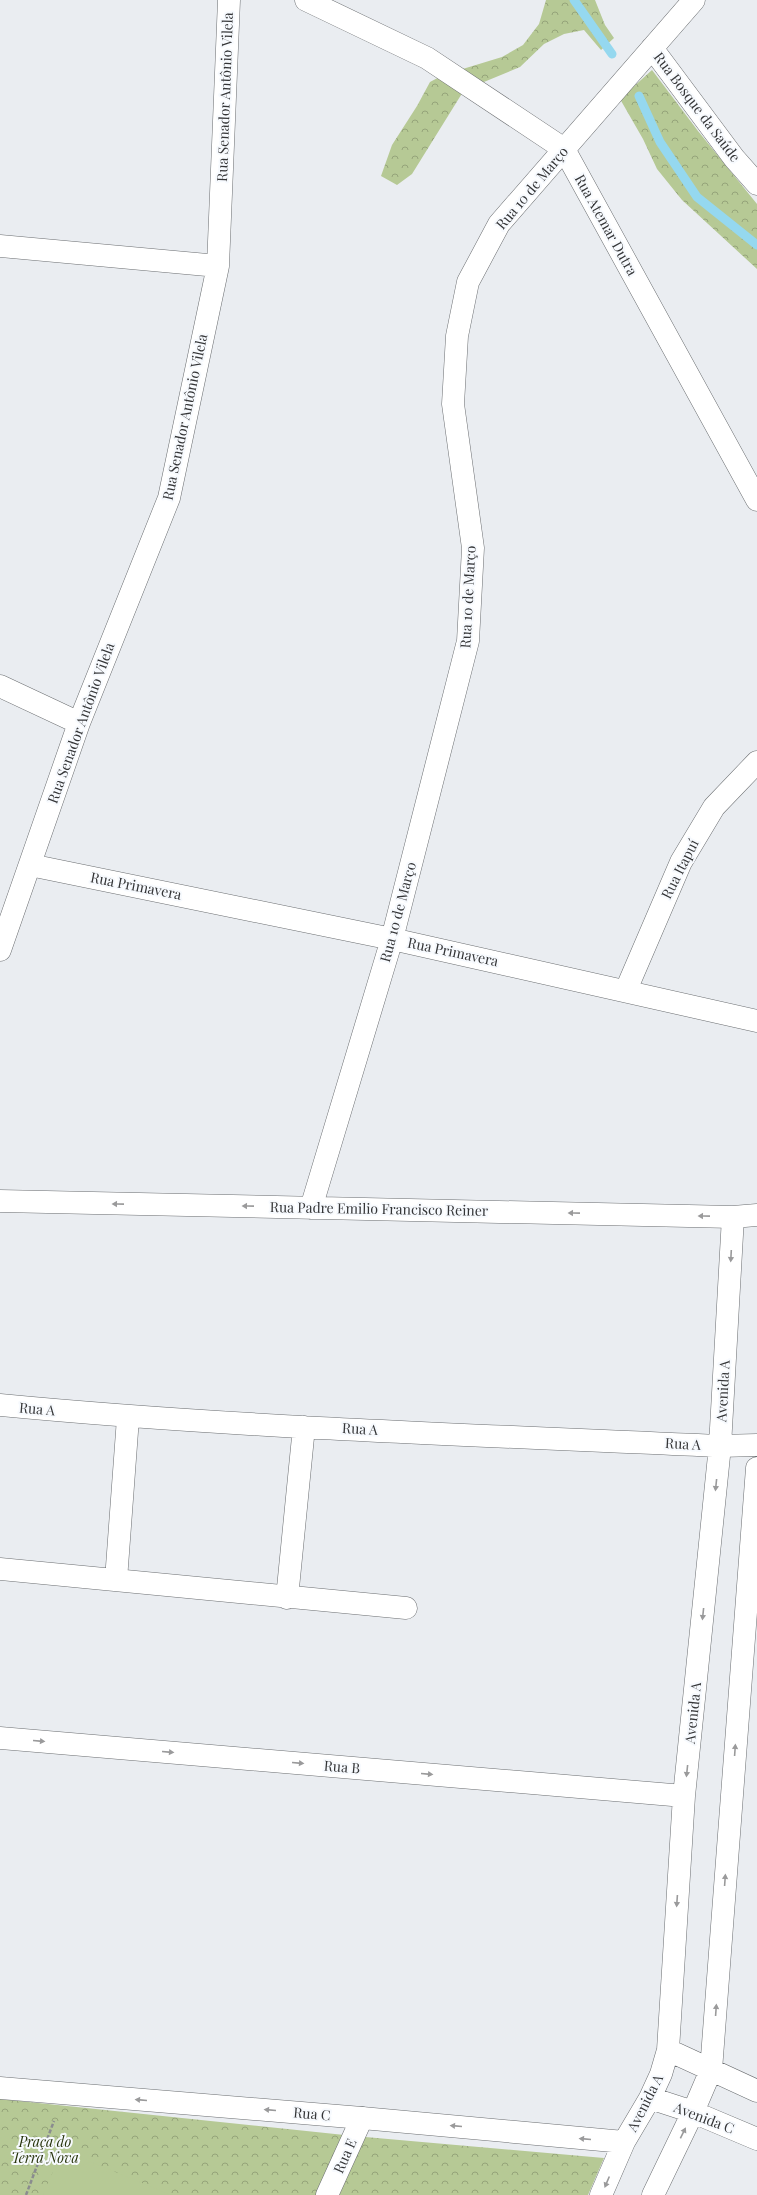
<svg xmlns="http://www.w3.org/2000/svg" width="757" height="2195" font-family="'Playfair Display',serif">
  <defs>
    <pattern id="forest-crowns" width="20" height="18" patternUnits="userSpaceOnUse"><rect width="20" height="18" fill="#b6c995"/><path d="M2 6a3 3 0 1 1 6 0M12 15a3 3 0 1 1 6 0" fill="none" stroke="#95a47a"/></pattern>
  </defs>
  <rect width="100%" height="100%" fill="#eaedf1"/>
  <path fill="url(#forest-crowns)" d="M546,0H595L605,25L614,38L601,50L584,30L564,34L544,44L520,67L479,84L466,87L412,174L397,185L381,176L392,145L417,106L430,82L443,75L502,57L523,45L539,24Z
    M652,70L698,131L757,204V269L682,200L657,169L643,139L620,99Z
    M0,2099L354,2136L604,2158L588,2195H0Z"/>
  <path fill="#b6c995" d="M62,2150L171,2195H43Z"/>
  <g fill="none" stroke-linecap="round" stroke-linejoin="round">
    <path stroke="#95d8ef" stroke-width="9" d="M574,0L612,54
      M639,96L660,142L697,197L757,245"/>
    <defs>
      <path id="pedestrian" d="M327,2195L362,2118"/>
      <path id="minor" d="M306,0L427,58L564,149L757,500
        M652,48L734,158L757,184
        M0,246L218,266
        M0,686L79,723
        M30,865L392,939L757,1021
        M0,950L79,723L169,498L218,266L229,0
        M626,990L681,862L714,807L757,762
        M0,1201L733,1217L757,1215
        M311,1208L392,939L468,641L473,548L453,404L457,336L468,282L499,224L694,0
        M0,1405C239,1428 480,1435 720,1446L757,1445
        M0,1569L406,1608
        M116,1580L128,1418
        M287,1598L304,1427
        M0,1738L684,1796
        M668,2050L757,2091
        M0,2088L362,2118L624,2142
        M650,2098L693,2112L757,2139
        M601,2195L624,2142L650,2098L661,2074L668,2050L684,1796L720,1446L733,1217
        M653,2195L693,2112L711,2070L757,1468"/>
    </defs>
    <use href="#pedestrian" stroke="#6b6e71" stroke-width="23"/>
    <use href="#minor" stroke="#6b6e71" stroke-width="23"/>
    <path stroke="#8a8c8f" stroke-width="2.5" stroke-dasharray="4 2" stroke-linecap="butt" d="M26,2195L54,2121"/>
    <use href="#pedestrian" stroke="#fff" stroke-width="22"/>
    <use href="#minor" stroke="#fff" stroke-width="22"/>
  </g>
  <defs><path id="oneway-solid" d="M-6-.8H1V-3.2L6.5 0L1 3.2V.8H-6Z"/></defs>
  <g fill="#9a9a9b">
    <use href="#oneway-solid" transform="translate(118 1204) rotate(-179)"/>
    <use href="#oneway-solid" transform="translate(248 1206) rotate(-179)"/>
    <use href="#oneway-solid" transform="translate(574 1213) rotate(-179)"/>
    <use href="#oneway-solid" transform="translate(704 1216) rotate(-179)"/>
    <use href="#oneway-solid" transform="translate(731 1256) rotate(93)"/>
    <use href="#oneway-solid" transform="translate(716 1485) rotate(96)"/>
    <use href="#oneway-solid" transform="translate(703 1614) rotate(96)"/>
    <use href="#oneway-solid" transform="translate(39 1741) rotate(5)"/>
    <use href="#oneway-solid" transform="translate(735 1750) rotate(-86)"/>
    <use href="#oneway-solid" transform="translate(168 1752) rotate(5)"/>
    <use href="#oneway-solid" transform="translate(298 1763) rotate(5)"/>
    <use href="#oneway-solid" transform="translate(687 1771) rotate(96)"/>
    <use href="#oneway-solid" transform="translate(427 1774) rotate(5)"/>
    <use href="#oneway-solid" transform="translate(725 1880) rotate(-86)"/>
    <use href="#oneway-solid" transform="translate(677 1901) rotate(94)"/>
    <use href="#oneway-solid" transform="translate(716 2010) rotate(-86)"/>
    <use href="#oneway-solid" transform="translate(141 2100) rotate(-175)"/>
    <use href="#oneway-solid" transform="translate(270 2110) rotate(-175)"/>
    <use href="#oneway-solid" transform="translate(456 2126) rotate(-175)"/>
    <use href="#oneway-solid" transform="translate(683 2133) rotate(-64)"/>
    <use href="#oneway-solid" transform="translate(585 2139) rotate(-175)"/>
    <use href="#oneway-solid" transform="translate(607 2182) rotate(113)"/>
  </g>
  <g text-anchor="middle" stroke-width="4" stroke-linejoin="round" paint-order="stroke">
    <g font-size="14" fill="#343537" stroke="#f7fafe">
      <text transform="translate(225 97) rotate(-88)" y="5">Rua Senador Antônio Vilela</text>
      <text transform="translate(697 107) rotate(53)" y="5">Rua Bosque da Saúde</text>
      <text transform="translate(532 188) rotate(-50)" y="5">Rua 10 de Março</text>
      <text transform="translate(606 225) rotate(61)" y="5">Rua Atemar Dutra</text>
      <text transform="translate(185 417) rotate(-78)" y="5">Rua Senador Antônio Vilela</text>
      <text transform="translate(468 597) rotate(-87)" y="5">Rua 10 de Março</text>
      <text transform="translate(81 723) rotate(-70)" y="5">Rua Senador Antônio Vilela</text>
      <text transform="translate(680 869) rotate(-63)" y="5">Rua Itapuí</text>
      <text transform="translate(136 886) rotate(11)" y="5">Rua Primavera</text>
      <text transform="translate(398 912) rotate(-75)" y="5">Rua 10 de Março</text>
      <text transform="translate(453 952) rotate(12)" y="5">Rua Primavera</text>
      <text transform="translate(379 1209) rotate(1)" y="5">Rua Padre Emilio Francisco Reiner</text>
      <text transform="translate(723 1391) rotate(-87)" y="5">Avenida A</text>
      <text transform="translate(37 1409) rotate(5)" y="5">Rua A</text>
      <text transform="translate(360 1429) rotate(3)" y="5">Rua A</text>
      <text transform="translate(683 1444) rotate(3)" y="5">Rua A</text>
      <text transform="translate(693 1713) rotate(-84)" y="5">Avenida A</text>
      <text transform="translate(342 1767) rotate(5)" y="5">Rua B</text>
      <text transform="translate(645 2103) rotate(-63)" y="5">Avenida A</text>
      <text transform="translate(312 2114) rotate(5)" y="5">Rua C</text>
      <text transform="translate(704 2118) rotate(21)" y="5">Avenida C</text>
      <text transform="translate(345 2156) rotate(-66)" y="5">Rua E</text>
    </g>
    <g font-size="14" font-style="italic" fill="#29350d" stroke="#f7fafe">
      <text x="45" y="2147">Praça do<tspan x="45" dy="16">Terra Nova</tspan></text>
    </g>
  </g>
</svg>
